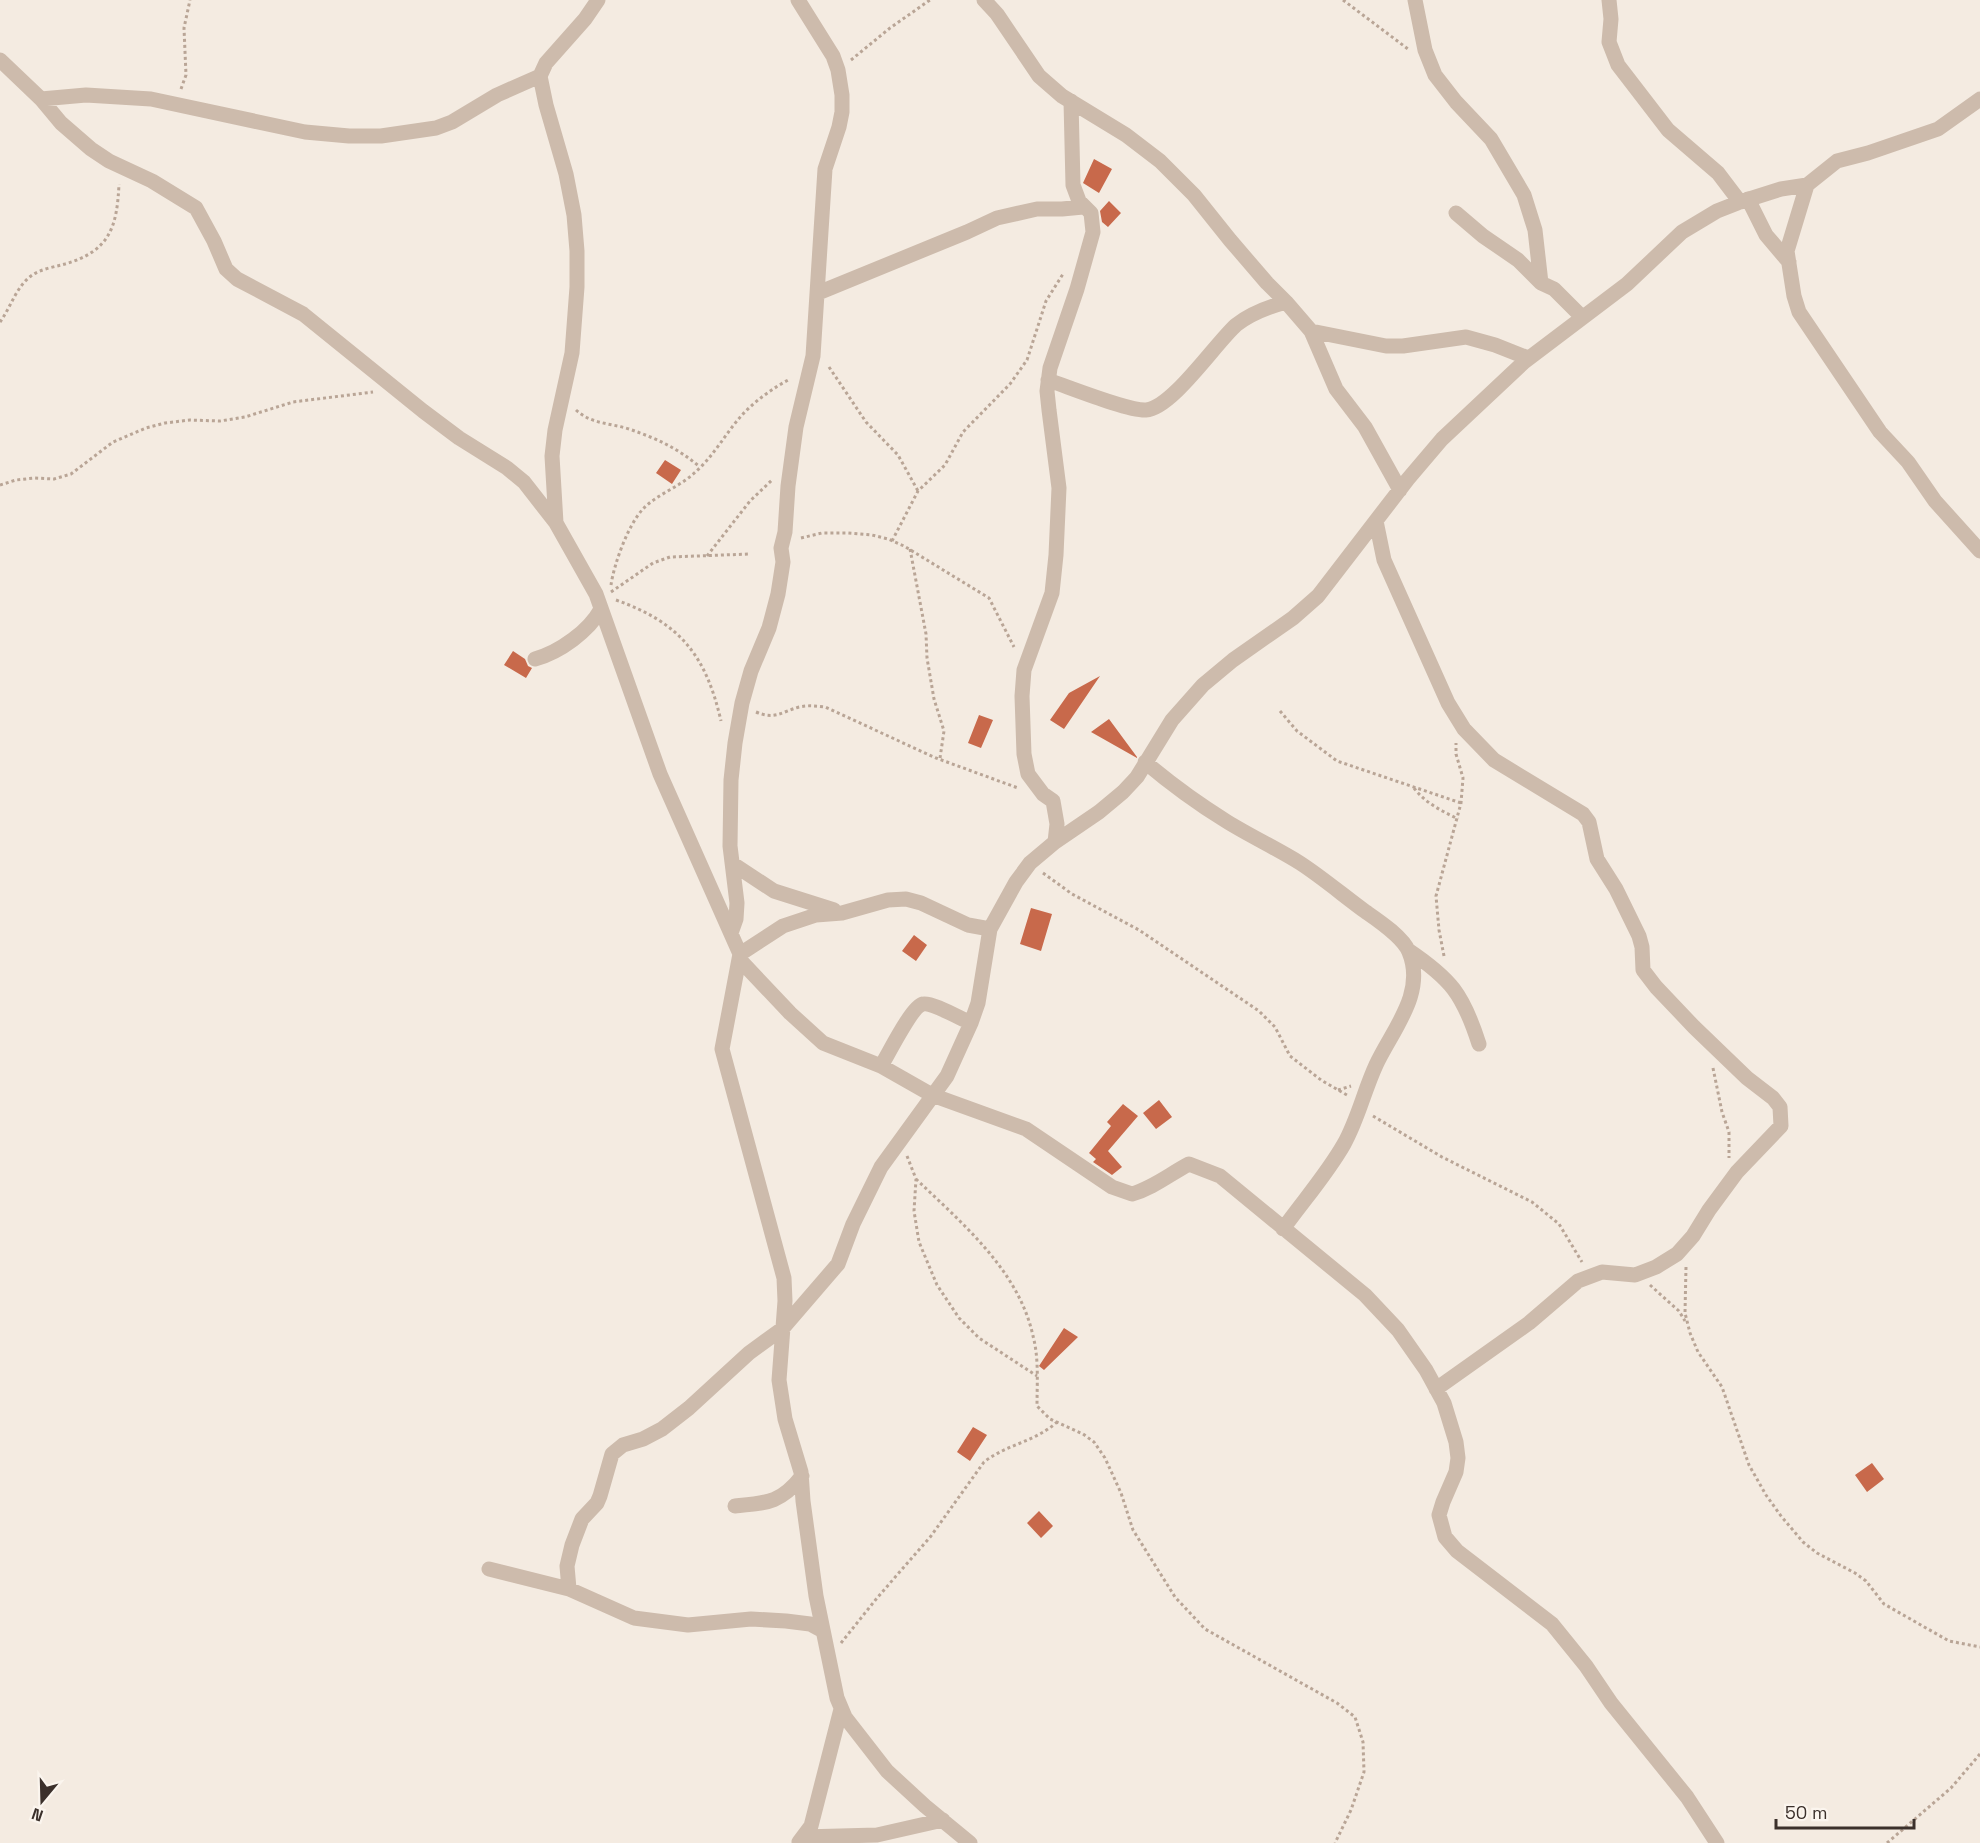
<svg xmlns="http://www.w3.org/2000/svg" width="1980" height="1843" font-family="'Space Grotesk',sans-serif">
  <rect width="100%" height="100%" fill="#f4ebe1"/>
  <path fill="#c8694b" d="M1094,159L1112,169L1099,193L1083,183Z
    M1109,201L1121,213L1108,227L1102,222L1100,211Z
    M665,460L681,470L672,484L656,473Z
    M513,651L525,659L528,666L532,668L526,678L504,665Z
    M1100,676L1064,729L1050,720L1069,693Z
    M979,715L993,720L981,748L968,743Z
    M1109,719L1137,757V758L1091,732Z
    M1031,908L1052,914L1041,951L1020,944Z
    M914,935L927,945L916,961L902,951Z
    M1159,1100L1172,1117L1156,1129L1143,1113Z
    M1123,1104L1138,1116L1108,1151L1122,1167L1112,1175L1093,1162L1096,1159L1089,1153L1111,1126L1107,1122Z
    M1064,1328L1078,1337L1044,1370L1039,1366Z
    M973,1427L987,1435L970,1461L957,1452Z
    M1872,1463L1884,1479L1867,1492L1855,1475Z
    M1039,1511L1053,1526L1041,1538L1027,1523Z"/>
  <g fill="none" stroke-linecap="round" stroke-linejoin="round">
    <path stroke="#b9a596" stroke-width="3" stroke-dasharray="3 3" stroke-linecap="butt" d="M1343,0L1408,49
      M851,60L890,28L930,0
      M181,89L186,75L184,28L190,0
      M0,322C11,307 16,287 31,276C40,269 54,267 65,264C110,251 117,227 119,184
      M829,367L866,422L898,455L918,491
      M576,410C591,424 610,423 629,429C658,439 677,448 700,467
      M0,485L16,480L35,478L54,479L71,474L113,442L146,428L165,423L190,420L220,421L245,417L293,402L373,392
      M801,538L822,533H847L872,535L888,539L904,546L989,598L1014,647
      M892,541L918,491L945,465L963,432L1010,384L1027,360L1046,301L1063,274
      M910,549L926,634L927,658L934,699L944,731L940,758
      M707,556L750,501L772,480
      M611,585C614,564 628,525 643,509C656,495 677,488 692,475C712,459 725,434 742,415C756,400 773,388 790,379
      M611,592L653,563L670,557L750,554
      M616,600C681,623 706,656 721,721
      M1280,711L1297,731L1337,761L1461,803
      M756,712C775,720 781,712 799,707C808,705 816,706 825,707L936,758L1018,788
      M1414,788C1425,803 1442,811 1458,819
      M1043,873L1072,894L1139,930L1259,1011L1275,1027L1290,1056L1321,1080L1347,1095
      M1444,956L1439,930L1436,896L1461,803L1463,778L1456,754V743
      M1713,1068L1722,1112L1729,1132V1158
      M1338,1090L1351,1086
      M1373,1116L1442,1157L1532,1202L1559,1224L1582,1262
      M907,1156L916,1179L914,1211L919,1242L937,1285L959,1318L979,1338L1037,1376
      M916,1179C963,1224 1019,1271 1033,1336C1039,1358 1037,1383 1037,1406L1050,1419L1083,1434L1094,1442L1105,1458L1121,1493L1133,1530L1175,1597L1205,1629L1337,1703L1355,1717L1363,1742L1364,1772L1351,1810L1335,1843
      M1686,1267L1685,1313L1690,1333L1698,1352L1722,1387L1749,1465L1766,1495L1781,1516L1803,1542L1817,1553L1855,1573L1866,1581L1884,1604L1949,1641L1980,1647
      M1650,1285L1679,1311L1685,1321
      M841,1643L877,1598L931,1536L984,1462C1007,1444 1035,1442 1057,1422
      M1887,1843L1951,1788L1980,1754"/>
    <path stroke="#cdbbac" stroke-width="15" d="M984,0L997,14L1039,76L1062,96L1126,135L1160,161L1194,195L1230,240L1267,283L1286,302L1311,331L1336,389L1365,427L1400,490
      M1415,0L1425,50L1435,75L1456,102L1491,139L1524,195L1535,230L1541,283
      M1609,0L1611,19L1609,42L1618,65L1668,130L1718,173L1740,202
      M0,60L41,99L61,123L91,149L109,161L152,181L196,208L214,241L226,269L237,279L303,314L423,411L459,438L507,468L524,482L556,523L596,594L660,774L740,954L722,1049L784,1278L785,1301L779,1380L785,1419L801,1472L803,1501L816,1596L837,1698L845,1717L887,1771L925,1806L970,1843
      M41,99L86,95L151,99L305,132L349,136H381L436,128L452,122L497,95L540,76
      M1980,99L1938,129L1868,153L1837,161L1807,185L1787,251L1794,296L1799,312L1880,432L1908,462L1935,501L1980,551
      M1748,199L1766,235L1789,262
      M1456,213L1483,236L1518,260L1541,283L1554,289L1582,317
      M818,293L967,232L997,218L1037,209H1062L1083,207
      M1311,331L1386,346H1403L1466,337L1495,345L1528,358
      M1048,380C1069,387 1128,411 1146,410C1172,408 1215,344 1236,325C1251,313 1268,307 1286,302
      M1376,521L1384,560L1448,703L1464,729L1494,760L1583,814L1589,822L1597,859L1616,889L1639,936L1642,947L1643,970L1656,987L1694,1027L1747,1078L1773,1098L1780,1107L1781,1126L1737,1172L1709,1210L1693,1236L1677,1254L1656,1267L1635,1275L1602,1272L1578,1281L1529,1323L1436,1389
      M556,523L552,456L555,430L572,353L577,287V251L574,215L566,174L546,105L540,76L546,63L585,19L598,0
      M535,659C560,652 589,631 601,609
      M1145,762C1171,784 1197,803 1226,821C1250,836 1276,848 1300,863C1323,878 1344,896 1366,912C1379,921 1403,937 1409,952C1426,993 1393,1029 1376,1065C1364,1091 1358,1119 1344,1144C1327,1174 1303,1201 1283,1229
      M1055,842L1057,824L1053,801L1043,794L1028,774L1024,754L1022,696L1024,670L1052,593L1056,555L1059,488L1049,410L1047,391L1050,368L1077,289L1093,232L1091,213L1079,201L1073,185L1071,101
      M733,864L774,891L834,910
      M731,933L736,919L737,903L730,846L731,780L735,743L742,703L751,671L769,628L778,594L783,562L781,548L785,532L788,486L796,427L813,356L825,169L839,127L842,112V95L838,70L833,56L798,0
      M1408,950C1451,979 1463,994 1479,1044
      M740,954L783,926L816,915L842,913L888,900L906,899L921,903L968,925L990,929
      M739,959L790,1013L823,1043L881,1066L932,1095L1026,1129L1112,1187L1132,1194C1153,1188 1170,1174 1189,1164L1220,1176L1365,1295L1398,1330L1426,1370L1444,1403L1456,1442L1458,1458L1456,1472L1443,1502L1439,1515L1445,1537L1457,1551L1552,1624L1586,1666L1611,1703L1687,1797L1717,1843
      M881,1066C888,1055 912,1006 923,1004C932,1002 961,1019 971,1023
      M735,1506C767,1503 781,1503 802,1476
      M489,1569L569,1589L634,1618L688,1625L751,1619L786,1621L810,1624L823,1631
      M569,1589L567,1566L572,1545L582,1519L597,1503L600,1496L612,1454L623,1445L643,1439L662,1429L689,1408L749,1353L782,1329L838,1264L853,1224L881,1167L947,1076L971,1023L978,1003L990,929L1016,882L1030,863L1055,842L1099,812L1123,792L1137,777L1172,720L1203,685L1233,660L1293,618L1318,596L1408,479L1442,439L1524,362L1627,284L1682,232L1717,211L1740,202L1781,189L1807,185
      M803,1837L877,1835L943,1820
      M799,1842L811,1826L841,1709"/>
  </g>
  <g transform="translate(42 1801) rotate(199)" stroke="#fbf5ee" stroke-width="4.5" paint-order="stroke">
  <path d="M0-4.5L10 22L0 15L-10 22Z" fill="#3b302b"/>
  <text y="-9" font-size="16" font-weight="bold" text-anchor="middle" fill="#3b302b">N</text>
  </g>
  <path d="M1776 1819v9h138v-9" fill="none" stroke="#3b302b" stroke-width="3"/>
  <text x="1785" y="1819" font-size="18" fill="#3b302b" stroke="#fbf5ee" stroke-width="4.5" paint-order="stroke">50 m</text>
</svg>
